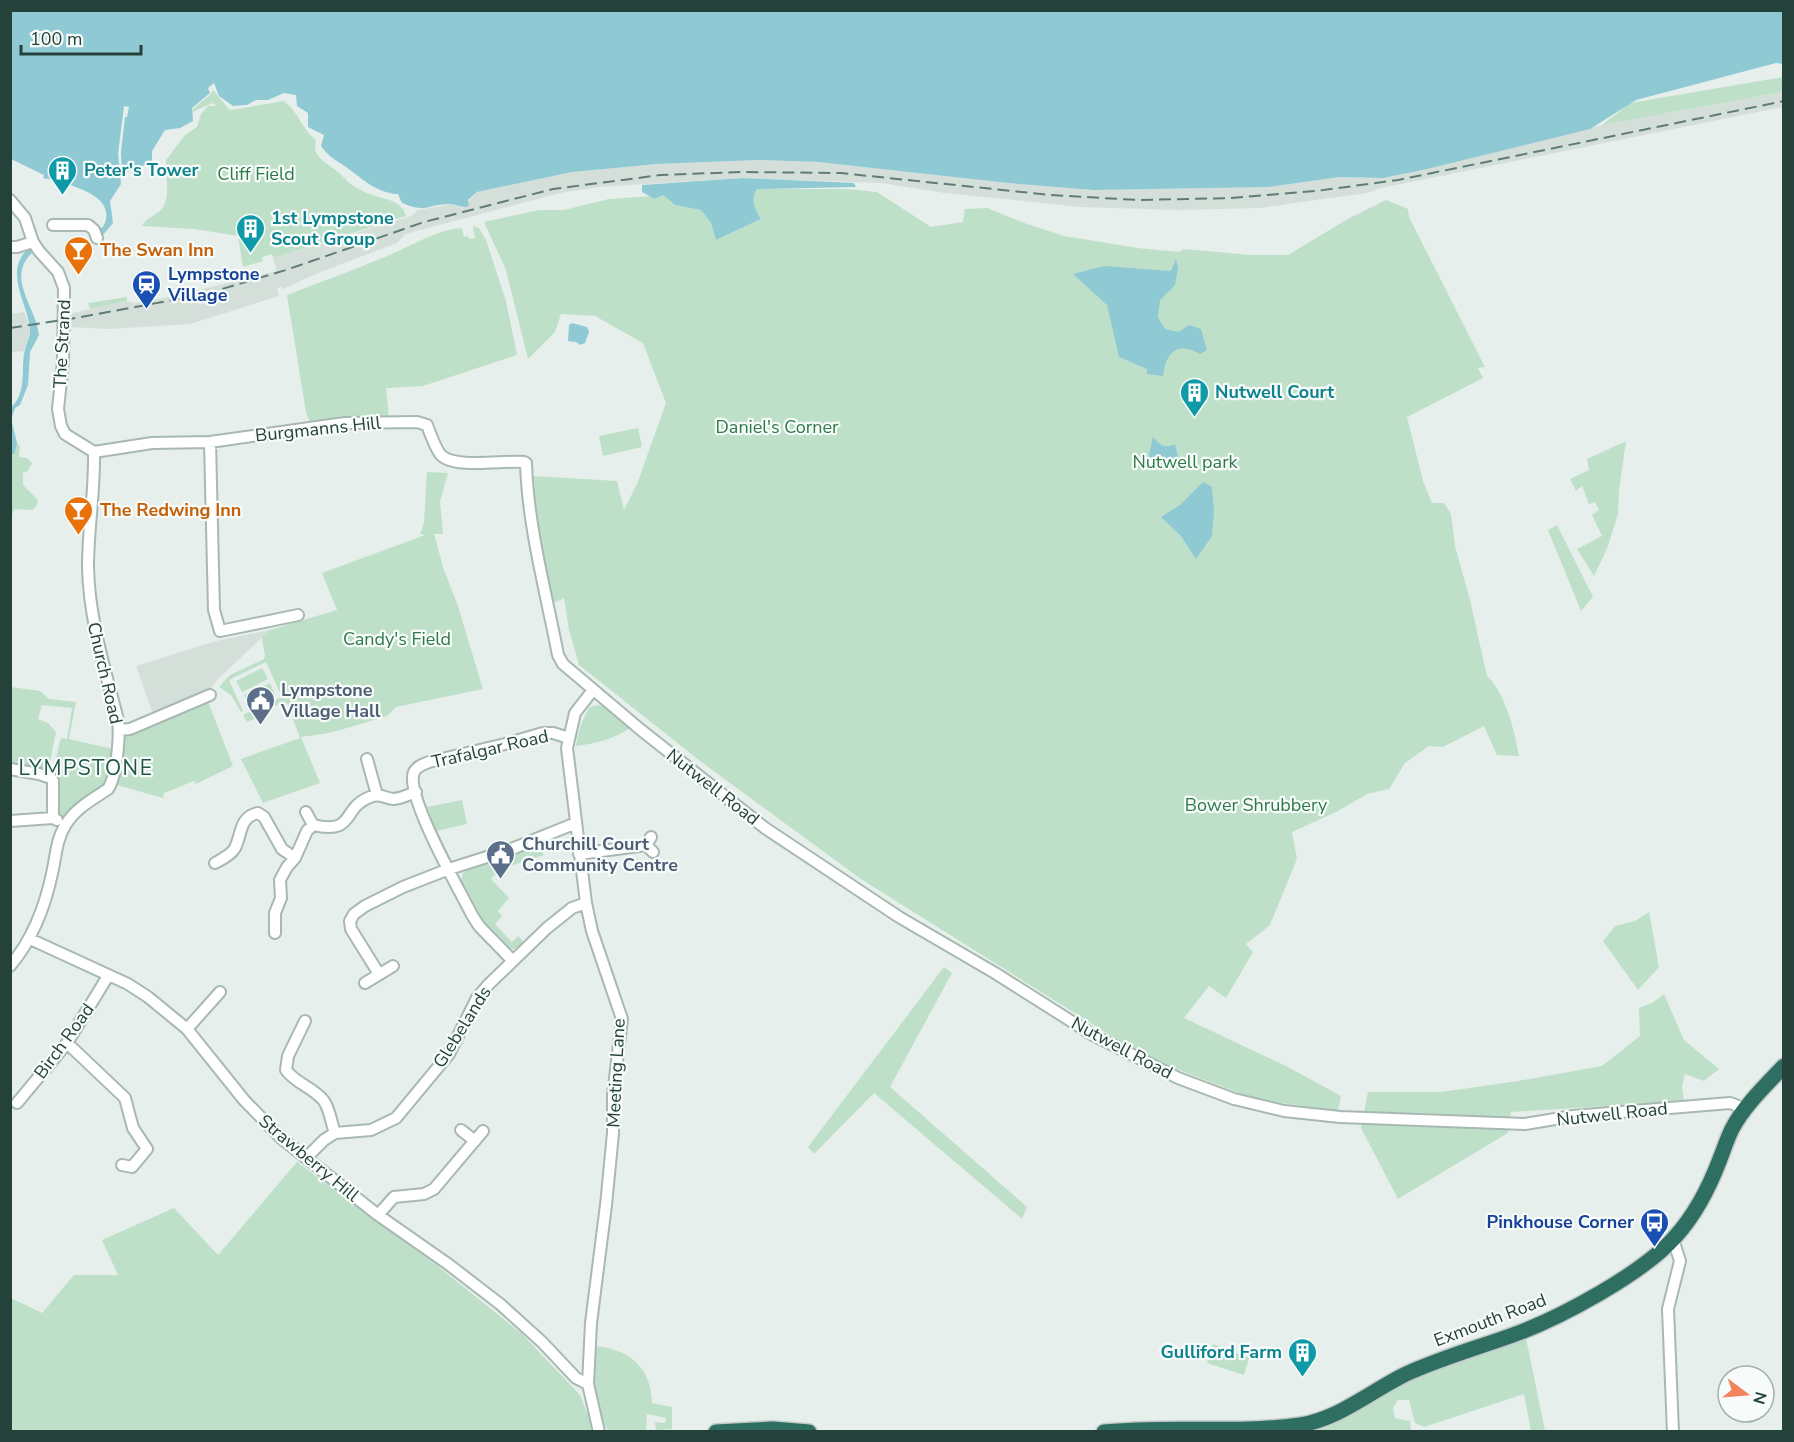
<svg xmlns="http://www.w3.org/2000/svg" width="1794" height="1442" font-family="'Nunito Sans',sans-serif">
  <rect width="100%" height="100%" fill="#e6efeb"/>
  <path fill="#d4dfda" d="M1783,92V107L1381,188L1367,193L1260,208L1177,210L1080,207L945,193L881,183L743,178L599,187L560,193L405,234L397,243L318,273L283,289L281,286L277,289L279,296L190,324L110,329L69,327L68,317L73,313L127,301L135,303L169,297L277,271L273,258L411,216L418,210L452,204L463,208L477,192L572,172L657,164L759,160L818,162L1008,183L1094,190L1269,187L1340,177L1383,178L1423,170L1602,125Z
    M24,312L28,322L30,334L24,351L11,352V314Z
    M270,630L220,677L206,694L174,704V706L153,714L136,666L216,641Z"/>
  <path fill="#bfe0c8" d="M1783,77V92L1602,125L1630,103Z
    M212,91H214L228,108L231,110L284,101C298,111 302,130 316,140C312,157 323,160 334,169C341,173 345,180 352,185C358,189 366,193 373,195C386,200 402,200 406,216L273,258L272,254L262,257L263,261L243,267L238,236L194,229L142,226C146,218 153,217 160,211C172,199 165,176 166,160L185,135L197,127L201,114L208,106H216L213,103L192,112L193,109L211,94Z
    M757,189H847L877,192L931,227L963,222L965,209L987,208L1027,224L1064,236L1138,248L1179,252L1184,249L1251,255H1288L1346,220L1386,200L1408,209L1409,217L1485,367L1478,368L1483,378L1407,417L1423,481L1432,503H1444L1451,514L1455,546L1470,600L1487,676C1505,692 1515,732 1519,756L1497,755L1484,726L1443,747L1429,746L1405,763L1389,789L1367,794L1338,811L1292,832L1297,859L1270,925L1246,944L1253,952L1226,998L1209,986L1184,1018L1286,1066L1341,1096L1338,1111L1255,1099L1145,1057L861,879L704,764L579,665L569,630L564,598L554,603L537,554L534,476L617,481L624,510L637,484L666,403L643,343L595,316L561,314L555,332L528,359L506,270L484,222L539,210H564L609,199L651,196L655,199L663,195L675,205L701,210L711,223L716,240L761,219C755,210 750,198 757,189Z
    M473,226L479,228L486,240L506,301L517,355L423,386L386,388L389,418L310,423L306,412L287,295C322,281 357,269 392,254C415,244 436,230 462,228L464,237L468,236L469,239L475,238Z
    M127,297V301L90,309L88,303Z
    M638,428L642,447L603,456L599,436Z
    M1626,441L1619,490L1618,514L1607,549L1594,576L1577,549L1602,536L1592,515L1599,510L1595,502L1589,504L1582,486L1576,491L1570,479L1589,470L1587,459Z
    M17,443L20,446L19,457L27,458L32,463L28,471L23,473V485L38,500L37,505L32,510L15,509L11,516V456L15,453Z
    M427,472L448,473L440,501L443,534H434L444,570L458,606L483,689L396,707L387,716L354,726L329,733L301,737L320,783L263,803L241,759L300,738L287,703L267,707L266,704L282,697L266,662L229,680L243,711L241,712L231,695L219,687L230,675L264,659L265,656L262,637L270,630L337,610L322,573L425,535L420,534L424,523Z
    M1557,525L1593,597L1581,611L1548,530Z
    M262,668L268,679L242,692L236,681Z
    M270,683L275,695L250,707L244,695Z
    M11,687L40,691L49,699L76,702L69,739L113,749L107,783L63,819L57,816L54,767L60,741L61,738L67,739L72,708L42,705L38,719L48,723L56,732L48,772L11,766Z
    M207,699L233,766L196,784L194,781L164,793L163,798L117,785L124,737L126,732Z
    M598,705L607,707L632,727C614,739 598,743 576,746C578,732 582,719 590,707Z
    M261,706L263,709H268L270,713L247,722L243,715Z
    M462,800L467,824L437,831L427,807Z
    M539,844L544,855L500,869L491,879L509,898L498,911L502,916L495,924L512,942L518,936L525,943L518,948L513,949C488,939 475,907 463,885L461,880L463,873L468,868Z
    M1649,912L1659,967L1638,990L1603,941L1615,926L1635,921Z
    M944,967L952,973L890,1087L1027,1207L1022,1219L874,1093L814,1154L808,1147Z
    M1664,994L1684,1040L1719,1069L1704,1081L1685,1074L1682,1086L1684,1101L1511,1112L1508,1133L1398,1199L1361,1128L1368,1092H1441L1518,1081L1602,1066L1640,1036L1639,1008L1652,1003Z
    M297,1162L435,1264L522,1334L580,1395L588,1415L592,1428L591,1431H11V1298L42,1313L74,1275H118L102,1240L174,1208L218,1255Z
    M1526,1338L1545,1431H1531L1524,1394L1424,1427L1415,1423L1409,1400H1398L1393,1408L1395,1418L1410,1421L1411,1431L1310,1432C1342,1426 1386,1392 1417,1377C1451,1360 1489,1350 1526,1338Z
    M1213,1344L1249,1358L1244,1375L1207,1363Z
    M596,1346C630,1350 651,1367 652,1403L672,1407V1429L656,1430L655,1422L665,1423L666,1418L647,1414L646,1431L610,1432L606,1428L593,1394V1359L596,1357L595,1351Z"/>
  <path fill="#8ec9d4" d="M1783,10L1784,64L1776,63L1636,100L1590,129L1423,170L1383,178L1340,177L1269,187L1094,190L1008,183L818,162L759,160L657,164L572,172L477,192L468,200L469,206C461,209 458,204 450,204C426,204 428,214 402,203L398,194C375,193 361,177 343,165C334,159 328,156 321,146L324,135L308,127V113L297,106L296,95L284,93L268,100H256L247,105L233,106L219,96L214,83L208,88L210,93L192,108L193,121L180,128L165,130L152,151V162L122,174L121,152L125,117H127L129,107L124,106L118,154L121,184L110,201L113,223L102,236L96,230L103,227C121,194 64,183 43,178L44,175L11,159L10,11Z
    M743,178L854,183L856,187L757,189C750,198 755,210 761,219L716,240L711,223L701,210L675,205L663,195L655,199L642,192V185Z
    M31,246L34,251C4,277 36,306 39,335L30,352L28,385L20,405L15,408L11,419L17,443L15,453L11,456V407C28,393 20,367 25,350C26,344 30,338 30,332C30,305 0,271 31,246Z
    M1176,259L1178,268L1175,285L1160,300L1158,317L1165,329L1179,332L1189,325L1201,329L1207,350L1200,354C1177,341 1166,352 1163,376L1147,374V369L1119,357L1107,305L1073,274L1104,266L1171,271Z
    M572,323L587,327L589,332L585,343L580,345L576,342L568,341L569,325Z
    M1153,437C1160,445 1164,449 1175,444L1181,468H1146Z
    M1203,482L1212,487L1214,511L1212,536L1196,559L1181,536L1161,517L1180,505Z"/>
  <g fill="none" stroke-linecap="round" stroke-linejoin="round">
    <path stroke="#8ec9d4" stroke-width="2" d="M26,765L43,768"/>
    <defs>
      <path id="minor" d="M10,200L25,218L33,242L39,251L58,272L64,288L63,362L58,409L61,426L65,434L94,452
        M53,225H88L94,230L97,238
        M10,247H17L33,242
        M210,442L214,610L220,631L298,615
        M94,452L152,443L210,442L345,423L417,422L427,425C430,433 436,450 441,455C454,469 504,460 524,462L526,463C528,528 546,592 558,655L563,664L641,730L765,828L899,917L995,973L1093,1035L1178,1078L1234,1099L1284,1111L1340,1117L1525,1124L1573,1116L1730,1103L1746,1109
        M593,690L575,713L567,748L586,903L592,931L622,1019L613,1095V1133L606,1205L591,1323L588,1384L599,1432
        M119,730L130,729L210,695
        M367,759L377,795
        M10,769L39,774L51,778L53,781V818
        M306,812L313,825
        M10,821L53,818L57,820
        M651,837L646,845L653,852
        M579,854L646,845
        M215,863C222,859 231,855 235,848C242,834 239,817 258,813L264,817L282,849L295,858
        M275,933V913L281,898L280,880L287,867L295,858L307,831L313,825C356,835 341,808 370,797C380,793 384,798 393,799C400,799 410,794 416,792
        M30,939L128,984L148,997L187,1029L244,1100L281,1138L378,1215L448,1264L500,1304L542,1342L576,1378L588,1384
        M512,960L479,926L472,915C460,891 404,794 414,772C417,766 424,764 429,762L505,744L543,733H553L569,738
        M10,966C34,938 46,904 53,869C56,854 57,838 66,824C76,808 93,799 108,789C117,776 120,735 118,720C105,669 89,619 88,567C88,528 95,491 94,452
        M379,974L351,929L350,921L354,914L365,906L403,887L449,869L509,850L576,823
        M365,983L393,966
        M305,1021L288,1056L286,1070C296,1084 313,1087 324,1101C330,1110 331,1122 335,1133
        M187,1029L220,992
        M67,1043L125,1098L133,1128L147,1149L132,1167L122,1165
        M17,1103L67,1043L108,976
        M461,1130L475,1141
        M306,1158L324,1140L335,1133L371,1130L396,1118L449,1054L477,998L488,985L547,928L572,908L586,903
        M378,1215L394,1197L424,1194L434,1189L483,1131
        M1673,1239L1680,1261L1668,1309L1673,1432"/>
      <path id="highway" d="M716,1432L773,1429L809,1432
        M1104,1432C1169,1425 1235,1434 1300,1425C1339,1419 1371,1391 1406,1374C1441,1358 1477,1348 1513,1335C1560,1318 1642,1274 1675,1237C1696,1214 1709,1188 1720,1159C1724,1149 1727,1139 1732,1129C1744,1106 1766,1085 1784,1066"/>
    </defs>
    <use href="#minor" stroke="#a8b8b2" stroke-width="14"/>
    <use href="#highway" stroke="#c2cac8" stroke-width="18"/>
    <use href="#minor" stroke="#fff" stroke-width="10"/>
    <use href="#highway" stroke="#2f6f62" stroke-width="15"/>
    <path stroke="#5f7d75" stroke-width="2" stroke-dasharray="12 6" stroke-linecap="butt" d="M10,328L76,318L205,294L286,270L424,222L553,189L661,175L741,172L841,173L1050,195L1138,200L1231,198L1316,191L1398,180L1784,101"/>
  </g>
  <defs>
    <symbol id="building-pin" viewBox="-11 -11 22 30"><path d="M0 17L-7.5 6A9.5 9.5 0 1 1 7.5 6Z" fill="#0f9aa8" stroke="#f7fbf9"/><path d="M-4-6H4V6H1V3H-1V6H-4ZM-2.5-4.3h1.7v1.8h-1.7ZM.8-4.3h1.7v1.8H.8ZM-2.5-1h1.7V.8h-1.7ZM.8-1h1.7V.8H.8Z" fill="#fff"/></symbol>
    <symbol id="bar-pin" viewBox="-11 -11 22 30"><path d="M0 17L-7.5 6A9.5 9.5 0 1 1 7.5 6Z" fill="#e8710a" stroke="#f7fbf9"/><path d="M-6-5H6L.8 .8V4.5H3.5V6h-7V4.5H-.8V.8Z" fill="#fff"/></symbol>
    <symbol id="station-pin" viewBox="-11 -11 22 30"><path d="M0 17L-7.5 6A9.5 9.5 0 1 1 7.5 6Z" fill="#1a4fb4" stroke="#f7fbf9"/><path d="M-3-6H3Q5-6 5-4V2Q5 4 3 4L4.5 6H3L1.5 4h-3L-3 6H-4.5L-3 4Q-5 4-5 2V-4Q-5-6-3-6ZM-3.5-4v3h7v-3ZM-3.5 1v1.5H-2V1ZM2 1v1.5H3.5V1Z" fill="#fff"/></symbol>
    <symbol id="civic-pin" viewBox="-11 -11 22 30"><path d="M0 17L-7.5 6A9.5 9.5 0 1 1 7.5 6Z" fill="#5c6f8a" stroke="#f7fbf9"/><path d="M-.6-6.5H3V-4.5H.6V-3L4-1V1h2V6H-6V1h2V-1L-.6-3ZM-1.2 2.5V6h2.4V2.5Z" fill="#fff"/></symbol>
    <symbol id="bus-pin" viewBox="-11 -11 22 30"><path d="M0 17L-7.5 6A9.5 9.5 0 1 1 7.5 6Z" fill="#1a4fb4" stroke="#f7fbf9"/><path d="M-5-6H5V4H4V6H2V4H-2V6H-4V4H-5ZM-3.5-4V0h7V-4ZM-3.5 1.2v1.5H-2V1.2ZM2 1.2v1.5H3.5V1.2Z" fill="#fff"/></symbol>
  </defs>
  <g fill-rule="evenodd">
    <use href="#building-pin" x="46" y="154" width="33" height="45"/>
    <use href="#building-pin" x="234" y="212" width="33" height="45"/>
    <use href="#bar-pin" x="62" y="234" width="33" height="45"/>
    <use href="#station-pin" x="130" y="268" width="33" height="45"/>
    <use href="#building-pin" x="1178" y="376" width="33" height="45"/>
    <use href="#bar-pin" x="62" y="494" width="33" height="45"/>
    <use href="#civic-pin" x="244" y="684" width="33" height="45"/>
    <use href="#civic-pin" x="484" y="838" width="33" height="45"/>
    <use href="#bus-pin" x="1638" y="1206" width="33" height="45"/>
    <use href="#building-pin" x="1286" y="1336" width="33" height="45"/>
  </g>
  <g text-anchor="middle" stroke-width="4.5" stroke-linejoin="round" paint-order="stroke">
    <g font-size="18" font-weight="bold" fill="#0d838f" stroke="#f7fbf9" text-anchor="start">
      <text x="84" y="176">Peter's Tower</text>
      <text x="271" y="224">1st Lympstone<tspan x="271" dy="21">Scout Group</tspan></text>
      <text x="1215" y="398">Nutwell Court</text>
      <text x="1282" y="1358" text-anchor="end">Gulliford Farm</text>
    </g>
    <g font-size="18" fill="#2d7a4b" stroke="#f7fbf9">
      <text x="256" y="180">Cliff Field</text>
      <text x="777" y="433">Daniel's Corner</text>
      <text x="1185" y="468">Nutwell park</text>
      <text x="397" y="645">Candy's Field</text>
      <text x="1256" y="811">Bower Shrubbery</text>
    </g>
    <g font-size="18" font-weight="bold" fill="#c56008" stroke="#f7fbf9" text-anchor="start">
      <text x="100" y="256">The Swan Inn</text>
      <text x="100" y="516">The Redwing Inn</text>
    </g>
    <g font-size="18" font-weight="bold" fill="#164399" stroke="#f7fbf9" text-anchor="start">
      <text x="168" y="280">Lympstone<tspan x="168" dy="21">Village</tspan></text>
      <text x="1634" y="1228" text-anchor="end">Pinkhouse Corner</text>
    </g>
    <g font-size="18" fill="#24423a" stroke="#f7fbf9">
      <text transform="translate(62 344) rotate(-87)" y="6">The Strand</text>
      <text transform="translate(318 429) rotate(-6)" y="6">Burgmanns Hill</text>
      <text transform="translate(105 673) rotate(77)" y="6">Church Road</text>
      <text transform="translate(490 749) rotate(-13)" y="6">Trafalgar Road</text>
      <text transform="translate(713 787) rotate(38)" y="6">Nutwell Road</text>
      <text transform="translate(462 1027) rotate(-58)" y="6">Glebelands</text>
      <text transform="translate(64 1041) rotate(-54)" y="6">Birch Road</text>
      <text transform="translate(1122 1048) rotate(28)" y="6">Nutwell Road</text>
      <text transform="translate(616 1073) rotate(-87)" y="6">Meeting Lane</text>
      <text transform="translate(1612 1114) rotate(-6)" y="6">Nutwell Road</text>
      <text transform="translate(309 1158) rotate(40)" y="6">Strawberry Hill</text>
      <text transform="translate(1490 1320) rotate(-21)" y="6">Exmouth Road</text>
    </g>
    <g font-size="18" font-weight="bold" fill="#4e5e75" stroke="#f7fbf9" text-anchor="start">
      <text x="281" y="696">Lympstone<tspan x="281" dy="21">Village Hall</tspan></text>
      <text x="522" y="850">Churchill Court<tspan x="522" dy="21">Community Centre</tspan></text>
    </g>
    <g font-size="21" letter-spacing="1.5" fill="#1f5548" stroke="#f7fbf9">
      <text x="86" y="775">LYMPSTONE</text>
    </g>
  </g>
  <rect width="1794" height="1442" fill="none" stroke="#24423a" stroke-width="24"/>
  <g transform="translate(1746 1394) rotate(106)"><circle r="28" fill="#f7fbf9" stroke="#a3b1ad" stroke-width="1.5"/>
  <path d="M0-4.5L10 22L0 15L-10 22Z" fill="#f4845f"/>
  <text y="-9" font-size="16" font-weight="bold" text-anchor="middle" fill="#24423a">N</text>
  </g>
  <path d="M21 45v9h120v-9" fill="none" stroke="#24423a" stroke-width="3"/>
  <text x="30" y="45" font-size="18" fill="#24423a" stroke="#f7fbf9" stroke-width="4.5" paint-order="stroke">100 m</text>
</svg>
